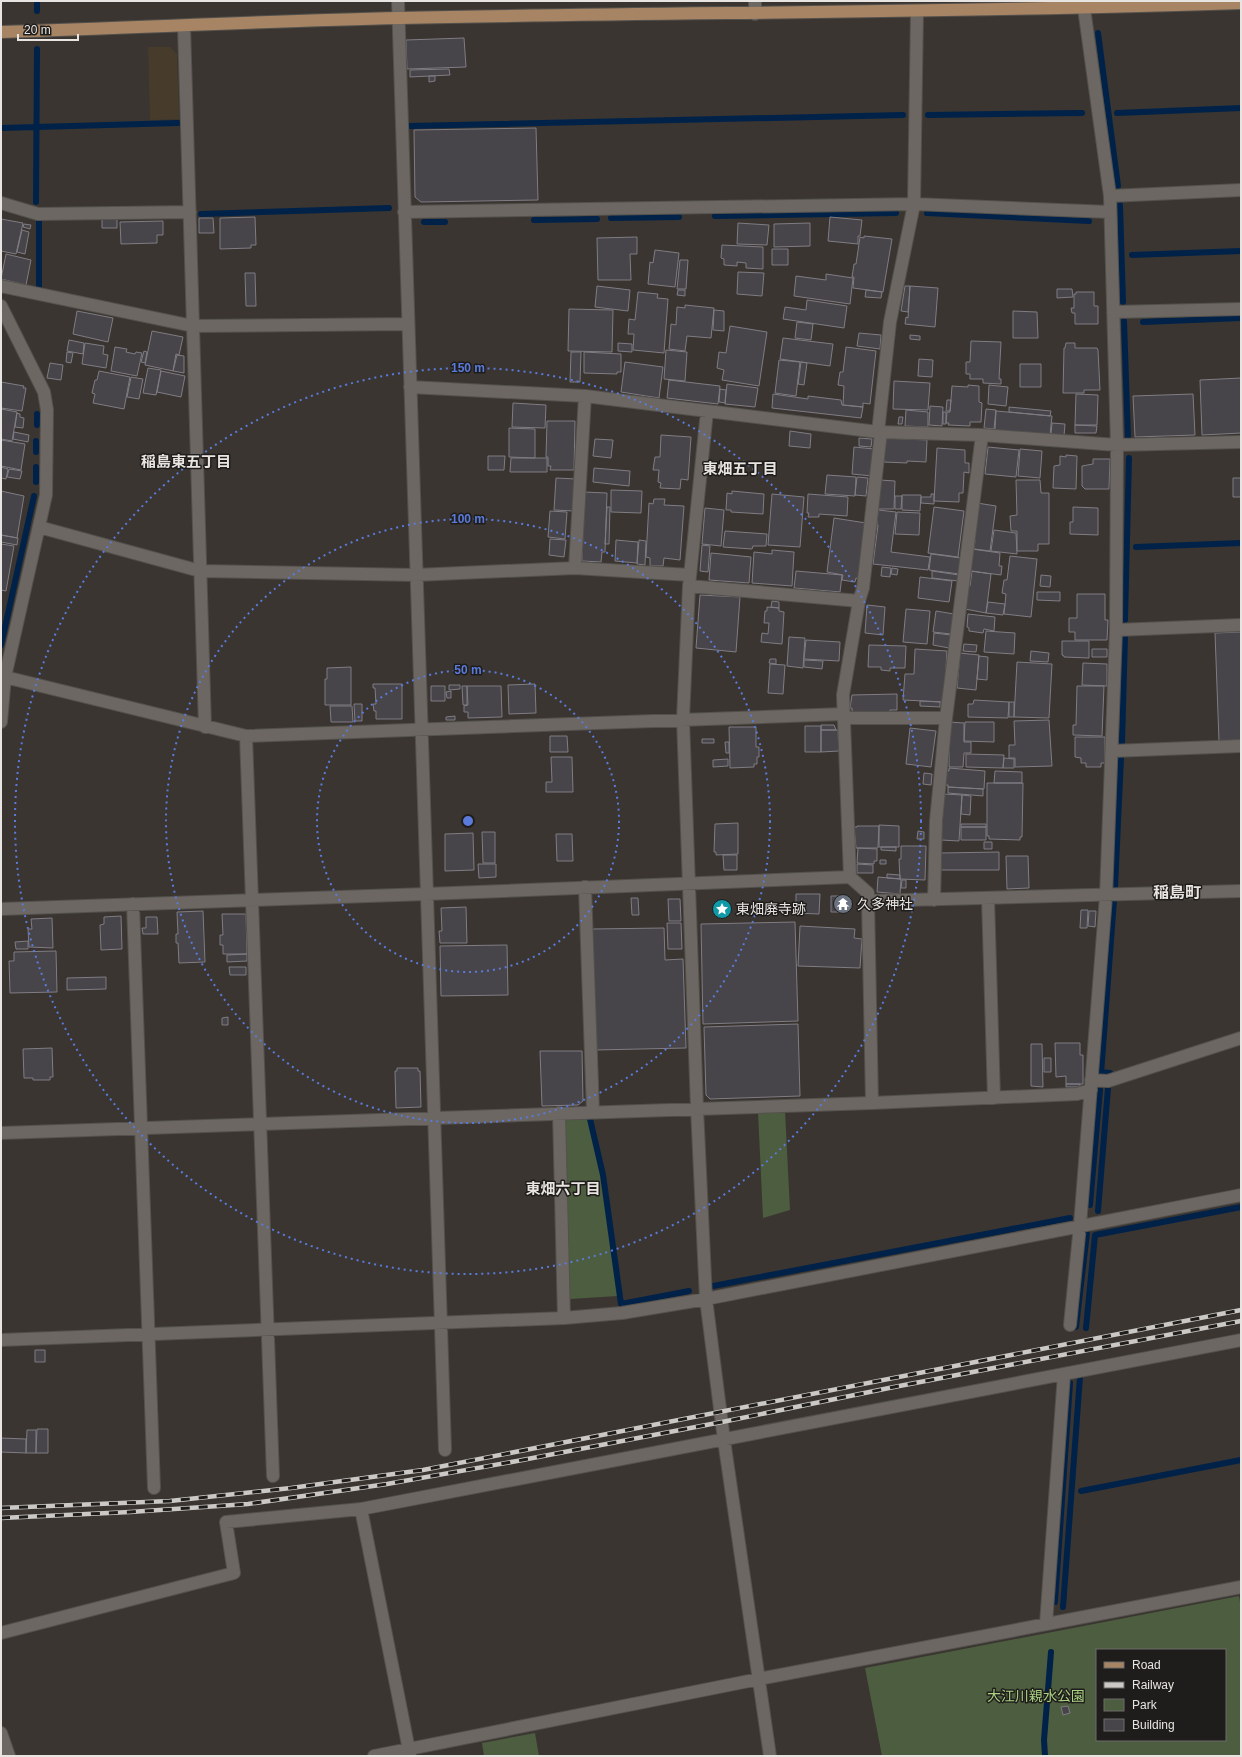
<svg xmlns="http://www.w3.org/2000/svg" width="1242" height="1757" font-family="Arial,'Noto Sans JP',sans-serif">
  <rect width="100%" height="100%" fill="#3a3531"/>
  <path fill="#473c2c" d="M148,47H170L177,54L179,119L150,120Z"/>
  <path fill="#4d5d3f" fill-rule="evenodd" d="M785,1111L790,1210L763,1218L758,1112Z
    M586,1116L588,1119L602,1175L618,1296L570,1299L563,1117Z
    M1239,1596L1241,1608V1756H882L865,1668ZM1097,1650H1225V1740H1097Z
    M535,1733L539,1756H484L482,1743Z"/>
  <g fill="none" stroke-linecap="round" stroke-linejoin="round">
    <path stroke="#002249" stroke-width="6" d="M37,11V1
      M1098,33L1118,186
      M1117,113L1241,108
      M928,115L1082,113
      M409,126L903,115
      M1,128L178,123
      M36,202L37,49
      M1120,205L1123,302
      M927,213L1089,221
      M201,214L389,208
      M715,216L896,213
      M611,218L679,217
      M534,220L597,219
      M424,222H445
      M1132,255L1241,251
      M39,287V218
      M1124,321L1128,438
      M1143,322L1241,318
      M37,425V414
      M36,452V441
      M36,482V467
      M1136,547L1241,543
      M1125,620L1129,458
      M1,645L34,496
      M1122,742L1125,637
      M1115,887L1121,758
      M1101,1072L1110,1073
      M1101,1074L1114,900
      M590,1119L603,1175L621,1304L689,1291
      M1090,1205L1100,1090
      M1098,1211L1108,1088
      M713,1286L1070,1218
      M1076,1327L1087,1233
      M1086,1328L1095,1235L1241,1207
      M1081,1491L1241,1460
      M1055,1602L1070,1383
      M1063,1607L1080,1377
      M1045,1756L1044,1740L1051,1652"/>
  </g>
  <path fill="#47454a" stroke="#7f7c83" d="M464,38L466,67L407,69L406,40Z
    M449,69L450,75L410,77V70Z
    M429,76H435V81L429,82Z
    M536,128L538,200L421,202L415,197L414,130Z
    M255,217L256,245H251V248L220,249V218Z
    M830,217L862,220L860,236H858V244L828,241Z
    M199,218H213L214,233H199Z
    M1,219L23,223L16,254L1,251Z
    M102,219H117V228H102Z
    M163,221V235H157V243L121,244L120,222Z
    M738,223L769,225L767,245L737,244Z
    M810,223V246L774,247V224Z
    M24,224L31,225L30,229L23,227Z
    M22,230L29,232L25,254L17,252Z
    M864,236L892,239L883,292L853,288L854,277H852L854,264H856L860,237L864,238Z
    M637,237V254H630L631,280H598L597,238Z
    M722,245L763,247V269L746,268V263L737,262V266L724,265V259L721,258Z
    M772,249H788V265H772Z
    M655,250L679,253L675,287L648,284L650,262L653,263Z
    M6,254L31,260L26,285L1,279Z
    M680,260H688L686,289H677Z
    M738,272L764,273L762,296L737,294Z
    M245,273H255L256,306H246Z
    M826,274L853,278L850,304L794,296L796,276L826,280Z
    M597,286L630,290L628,311L595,307Z
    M905,286H910L908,312L901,311Z
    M910,286L938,288L935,327L905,324L906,317L908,318Z
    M1057,289H1072L1073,297L1057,298Z
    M678,290H685V296L677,295Z
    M866,290L882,292L881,298L865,297Z
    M638,292L658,294L657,298L668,299L664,353L633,350L634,334H628L629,319L635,320Z
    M1076,292H1094V306H1098V324H1075V313H1072L1071,308H1074V294H1076Z
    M807,300L847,306L844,328L783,319L785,307L806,310Z
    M685,305L714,308L711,338L687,336L685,351L669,349L671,324L676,325L677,307L685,308Z
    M569,309L613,310L612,352L568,351Z
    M714,310L724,311V331L713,330Z
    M77,311L113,318L108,342L73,334Z
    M1013,311L1037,312L1038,338H1013Z
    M797,322L813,324L811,340L795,338Z
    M730,326L767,332L759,386L722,380L724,370L717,368L719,352L726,353Z
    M152,331L183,337L179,355L176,354L173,371L145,365Z
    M859,333L881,335L880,349L857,346Z
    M910,335L920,336V340L910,339Z
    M783,338L833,344L830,366L780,359Z
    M69,340L84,343L83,354L67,351Z
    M971,341L1001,342L999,379H1001V384L983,383V379H970V374H966V362H970Z
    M85,343L104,346L103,354L108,355L106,368L82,364Z
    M618,343L632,344V352L618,351Z
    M1066,343H1075V348H1097L1098,350L1100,390H1084V393H1063L1064,348H1065Z
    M115,347L127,349L126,352L135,354L136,352L142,353L137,376L111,371Z
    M846,347L876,351L870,404L863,403V407L843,405L844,386L838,385L840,372H843Z
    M666,350L687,352L685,381L664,379Z
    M144,351L147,352L145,363L141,362Z
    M67,352L73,353L71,363L66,362Z
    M571,352H581L580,382H570Z
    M584,352L621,354V372H617V374L584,373Z
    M177,355L184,356V373L173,371Z
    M919,359L933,360L932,377L918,376Z
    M779,360L800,362L796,396L775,393Z
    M625,362L663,367L659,398L621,392Z
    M801,362L807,363L804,385L798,384Z
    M50,363L63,365L61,380L47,378Z
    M1020,364H1041V387H1020Z
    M148,368L161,370L156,395L143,393Z
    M99,371L130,377L124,409L93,403L95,394L92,393L95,380H97Z
    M161,371L185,376L181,397L157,392Z
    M131,377L143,379L139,399L127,397Z
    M1241,378V433L1202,435L1200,380Z
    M669,380L720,386L718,404L667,398Z
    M894,381L930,383L928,410L893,409Z
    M1,382L24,386L23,388H26L22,411L1,408Z
    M727,384L758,388L755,407L725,404Z
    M968,385L979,386V402L982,403L981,422H970V426L948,425L949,423H946L947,412H950L952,386L968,387Z
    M989,385L1008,387L1006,406L988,404Z
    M720,389L726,390L725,403L719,402Z
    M773,394L808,399V396L841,400L842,405L863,407L861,418L772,408Z
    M1076,394L1098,395L1097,425H1075Z
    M1193,394L1195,435L1135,437L1133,396Z
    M947,400H951L950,411H946Z
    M513,403L546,405L545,428L512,427Z
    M930,406L943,407L942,426L929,425Z
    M1009,407L1051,411L1050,416L1009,412Z
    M1,409L17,412L12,441L1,439Z
    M986,409L996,410L994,429L984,428Z
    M906,410L928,412V427L905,426Z
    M996,411L1052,416L1050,435L995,430Z
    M943,412H946V424H943Z
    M17,413L20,414V417L24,418L23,428L15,427Z
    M899,417H903L902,424H898Z
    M547,421H575L574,470H550L551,466H548V457H546Z
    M1052,423L1065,424L1064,436L1051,434Z
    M1075,425L1097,426L1096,433H1075Z
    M509,428L535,429V458L509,457Z
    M790,431L811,434L810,448L789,446Z
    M14,432L29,435L28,442L13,439Z
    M661,435L691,437L688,480L681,479L680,489L660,488L661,483L658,482L659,470H653L655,457H660Z
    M859,438L872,439L871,447L859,446Z
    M885,438L927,440L926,462L907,461V463L884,462Z
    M595,439L613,440L611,458L593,456Z
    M1,440L25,444L21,470L1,466Z
    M854,447L874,449L872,476L852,474Z
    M988,447L1019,450L1016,477L985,474Z
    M937,448L965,450V463H969V473L964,472L963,493H959V502L934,501Z
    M1020,449L1042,451L1040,478L1018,476Z
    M1066,455L1077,456L1076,489L1053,488L1054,466L1060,465V456L1066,457Z
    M488,456H505L504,470H488Z
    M511,458H547V472H510Z
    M1093,459H1110L1109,489H1085L1082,486V466L1093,464Z
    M1,467L8,469L6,479L1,478Z
    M594,468L630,471L629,486L593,482Z
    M9,469L22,471L20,479L7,477Z
    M827,475L856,477L855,496L825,494Z
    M857,477L868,478L866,496L855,495Z
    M556,478L577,479L574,511L554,510Z
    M1233,478H1241V497H1233Z
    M880,480L895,481L894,509H878Z
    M1016,480H1040L1041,493H1049V544H1038V551H1017V531H1011L1010,516L1017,515Z
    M611,490L642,491L641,513L611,512Z
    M1,491L24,496L17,538L1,535Z
    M732,491L764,494L763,514L731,512V510H726L727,493L732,494Z
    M584,492L607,493L605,552H602L601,562L582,561Z
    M772,494L804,497L800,547L768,545Z
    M808,494L848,497L847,516L819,514V517H808L809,513H807Z
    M931,494H934V504L921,503V497H931Z
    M902,495H921L920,511L902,510Z
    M895,496H902L901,509H895Z
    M654,499H665L664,505L684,506L680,560L664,558L663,566H650V558L646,557L649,503L653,504Z
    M977,503L996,506L990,551L974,549L975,540H973Z
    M607,507H610L609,544H605Z
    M934,507L964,511L958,557L928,553Z
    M1073,507L1098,508V535L1070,534V522H1073Z
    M705,508L724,510L721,546L702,544Z
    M878,510L896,512L891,552L930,557L928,570L873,564L878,525H877Z
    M550,511L567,512L565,539L548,537Z
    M897,512L920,513L919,535L895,534Z
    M834,518L866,523L858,579L856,578L855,582L842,580L843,575L827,572Z
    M994,530L1016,533L1017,554L991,551Z
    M725,531L767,534L766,546H753L752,549L723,547Z
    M1,535L18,538L17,545L1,542Z
    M550,539L566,540L564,557L549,555Z
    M616,540L638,542L637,563L615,561Z
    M639,540L646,541L645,565L637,564Z
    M1,544L14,546L6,591L1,590Z
    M702,545L710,546L708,572L700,571Z
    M972,549L1000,553L999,566H1002L1001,575L970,571Z
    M772,550L794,552L792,586L752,583L754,552L772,554Z
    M711,553L751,557L749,583L709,580Z
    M931,554L961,558L959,574L929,570Z
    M1010,556L1037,559L1031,617L1004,614L1006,594L1002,593L1004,580H1007Z
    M882,567L891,568L890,577L881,576Z
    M892,568L898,569L897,575L891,574Z
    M796,571L842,575L840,592L794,588Z
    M932,571L959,575L958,581L932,578Z
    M972,571L991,574L986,613L965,609L968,586H970Z
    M1041,575L1051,576L1050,587L1040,586Z
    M920,577L952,581L949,602L918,598Z
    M1037,592H1060V601L1037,600Z
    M1077,594H1105V620H1108L1107,640H1075V632H1069V618H1077Z
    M700,595L740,597L736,652L696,648Z
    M772,601L779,602V608L771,607Z
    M988,602L1005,604L1003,615L986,613Z
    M867,605L885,607L883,635L865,633Z
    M767,607L779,608V611L784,612L782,644L761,642L762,633L768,634L769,623H764L765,611H767Z
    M906,609L930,611L927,644L903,642Z
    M936,611L954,614L951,634L933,632Z
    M968,614L995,617L994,631L984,629L983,633L969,631V628L967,627Z
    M986,631L1015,633L1014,654L984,652Z
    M1241,632V740L1219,741L1215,633Z
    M934,633L951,635L949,648L933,645Z
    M789,637L805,638L803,668L787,666Z
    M806,640L840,642L839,661L804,659Z
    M1062,641H1089V658L1064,657V656L1062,655Z
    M964,644L977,645L976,652L963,651Z
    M869,645L906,646L905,668H890V671L881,670V667H868Z
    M915,649L947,651L944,702L903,700L905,674H914Z
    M1092,649H1107V657H1092Z
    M1031,651L1049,653L1048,662L1030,661Z
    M960,653L979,655L976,690L957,688Z
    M979,656L988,657L987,680L977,679Z
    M770,659H776V664L769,663Z
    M804,660L823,661L822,669L804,667Z
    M1017,662L1052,664L1049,718L1014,717Z
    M1083,663L1107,664V686L1082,685Z
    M770,664L785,665L783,694L768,693Z
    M351,667V705H325V679H327V668Z
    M373,684H402V719H376V711H374L373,704H376L375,688H373Z
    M535,684L536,713L509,714L508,685Z
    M449,685H460V689L449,690Z
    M431,686H445V701H431Z
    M462,686H467V705H463Z
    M467,686H501L502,717L468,718V712H464V706L468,705Z
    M1077,686H1104L1102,736L1073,735V725H1076Z
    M451,691V698H447L446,692Z
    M897,694V710H890V712H852V708H850L852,695Z
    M974,700L1009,702L1008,718L968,717V704H973Z
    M920,701L940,702V707L920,706Z
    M1009,702H1014V717H1009Z
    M354,704H362V721H355Z
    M330,706H352L353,722H331Z
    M455,716V720H446V717Z
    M1049,720L1052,766L1015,767V758H1009V745H1015L1014,721Z
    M949,722L964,723V742H971V753H964L963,767H949Z
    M965,722H994V742L964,741Z
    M821,725H834L836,730H821Z
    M805,726H821V752H805Z
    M729,727H756V747H759V757H757V764H754V767L730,768Z
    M910,728L936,731L931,767L906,764Z
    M821,730H838L839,751L821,752Z
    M550,736H567L568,752H550Z
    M1075,737H1105V763H1101V767H1086V763H1081V758L1075,757Z
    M702,739H714V743H702Z
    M725,742H729V753H726Z
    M966,754L1004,755L1003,768L966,767Z
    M551,757H572L573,792H546V782H552Z
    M1004,758L1014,759V768H1003Z
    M728,759V766L713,767V760Z
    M949,768L985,771L984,789L948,787V785H945L946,770L949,771Z
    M995,771L1022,772V783H994Z
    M924,773L932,774L931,785L923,784Z
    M987,783H1023L1022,837H1020V840L989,839V836H987Z
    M948,787L983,789V796L948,793Z
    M944,794L962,795L959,841L941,840Z
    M962,795L971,796L970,815L961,814Z
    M738,823V854L716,855V852H714L715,824Z
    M961,824H986V827H961Z
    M879,825L899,826V847H879Z
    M857,826H879L878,848H856L854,827H857Z
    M961,827H986V840H961Z
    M918,831L924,832V839H917Z
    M482,832H495V863H483Z
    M473,833L474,870L445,871V834Z
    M556,834H572L573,861H557Z
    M984,842H992V849H984Z
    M901,846H926L925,880L900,879L899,859H901Z
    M881,847H896V851L881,850Z
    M858,848L877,849V861H874V864L857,863Z
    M999,852V870H941V853Z
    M723,855H737V870H724Z
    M1006,856H1028L1029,888L1007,889Z
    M880,860H886V864H880Z
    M478,864H496V877L479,878Z
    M857,864L873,865V873H857Z
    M887,874L900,875V879L887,878Z
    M878,877L901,879L900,894L877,892Z
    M902,880H906V888H901Z
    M796,894H820L819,914L796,913Z
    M831,896H844L843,901H848V908H843V912H831Z
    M631,898H638L639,915H632Z
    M668,899H680L681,921H669Z
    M466,907L467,943H440L439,931H442L441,908Z
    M1081,910H1088L1087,928H1080Z
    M203,911L205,962L179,963L178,943H176V934H178L177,912Z
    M1089,911H1096L1095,927L1088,926Z
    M222,914H246L247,954H223V945H220V935H223Z
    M121,916L122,949L101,950L100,925L104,924V917Z
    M146,917H157L158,934H143L142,928H146Z
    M52,918L53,948L29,947L28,929H32L31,919Z
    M795,922L798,1021L703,1024L701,924Z
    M667,923H681L682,949H668Z
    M800,926L855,929L854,938L862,939L860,968L798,966Z
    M664,928L665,960L683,959L686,1048L595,1050L592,929Z
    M28,941V949H16L15,942Z
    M507,945L508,995L441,996L440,946Z
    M56,951L57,992L10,993L9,961H14V952Z
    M247,954V961L227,962V955Z
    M229,967H246V975H230Z
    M106,977V989L67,990V978Z
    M228,1017V1025H222V1018Z
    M798,1024L800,1096L710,1099L706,1095L704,1027Z
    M1055,1043H1080V1055H1083V1084H1066V1076L1056,1077Z
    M1031,1044H1042L1043,1087L1031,1086Z
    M52,1048L53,1077H50V1080H33V1078H24L23,1049Z
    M540,1051H582L583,1101L578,1105L542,1106Z
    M1044,1058H1051V1072H1044Z
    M397,1068H418V1071H420L421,1107L396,1108L395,1071H397Z
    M1066,1084H1080V1087H1066Z
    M35,1350H45V1362H35Z
    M37,1429H48V1453H36Z
    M27,1430H36V1453H26Z
    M1,1438L26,1439V1453L1,1452Z
    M1068,1706L1070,1713L1063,1715L1061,1707Z"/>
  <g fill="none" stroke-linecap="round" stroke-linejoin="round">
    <defs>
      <path id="minor" d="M398,1L445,1450
        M755,14V1
        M184,26L205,727
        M1110,196L1241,190
        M1,203L38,214L190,212
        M404,212L914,204L1110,212
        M1,286L193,326L408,324
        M1,306L44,392L47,410L46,495L5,677L1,722
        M1113,312L1241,309
        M410,387L585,396L878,432L982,435L1117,445L1241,442
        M707,411L689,586L683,719L697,1108L706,1299L724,1440L770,1756
        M878,432L890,322L914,204L917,12
        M39,527L200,571L416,575L575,568L690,575
        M575,568L585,396
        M689,586L859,601
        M1116,630L1241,625
        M1,676L246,736L843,714
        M844,718H946
        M246,736L273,1476
        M1112,751L1241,746
        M850,877L843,695L859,601L863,588L881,432
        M585,887L593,1112
        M988,899L994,1098
        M934,900L936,821L946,718L982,435
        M868,901L872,1103
        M133,904L154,1488
        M1,909L426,894L850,877L868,893V901L1241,891
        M1091,1080L1108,1081L1241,1038
        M559,1113L564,1318
        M1,1133L872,1103L1077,1094L1091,1090
        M1070,1325L1080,1225L1106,896L1116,630L1117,445L1110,196L1083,1
        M1,1340L564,1318L622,1313L706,1299L1241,1195
        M361,1509L410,1755
        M1046,1624L1064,1374
        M1,1633L234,1573L226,1522L361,1509L1241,1340
        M1,1733L9,1756
        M374,1756L759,1679L1241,1587"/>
      <path id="major" d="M1,32C134,28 267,21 400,18C680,12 961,13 1241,3"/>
    </defs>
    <use href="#minor" stroke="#54514d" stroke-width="14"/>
    <use href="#major" stroke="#54514d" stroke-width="14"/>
    <use href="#minor" stroke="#6c6762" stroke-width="12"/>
    <use href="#major" stroke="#a78464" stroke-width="12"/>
    <defs>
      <path id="rail" d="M1,1508L170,1501L291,1488L423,1470L1241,1310
        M1,1518L130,1512L248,1504L387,1484L517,1461L722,1422L894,1387L1241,1321"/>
    </defs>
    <use href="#rail" stroke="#cbc8c5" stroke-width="4.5"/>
    <use href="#rail" stroke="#1f1d1b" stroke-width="3" stroke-dasharray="9" stroke-linecap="butt"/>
  </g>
  <g fill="none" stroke="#5a7bdb" stroke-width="2" stroke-dasharray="2 4">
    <circle cx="468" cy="821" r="151"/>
    <circle cx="468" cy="821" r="302"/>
    <circle cx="468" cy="821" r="453"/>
  </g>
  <defs>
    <symbol id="temple-disc" viewBox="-11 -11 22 22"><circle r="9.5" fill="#6b7280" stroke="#1f1d1b"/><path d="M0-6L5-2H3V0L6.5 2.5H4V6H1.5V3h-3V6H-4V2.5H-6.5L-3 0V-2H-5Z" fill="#fff"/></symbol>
    <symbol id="sight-disc" viewBox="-11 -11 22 22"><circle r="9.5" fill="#0f9aa8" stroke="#1f1d1b"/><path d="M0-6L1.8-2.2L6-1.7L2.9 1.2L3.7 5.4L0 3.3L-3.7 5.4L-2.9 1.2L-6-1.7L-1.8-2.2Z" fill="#fff"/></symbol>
  </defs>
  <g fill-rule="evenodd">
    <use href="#temple-disc" x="832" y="893" width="22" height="22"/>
    <use href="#sight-disc" x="711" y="898" width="22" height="22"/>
  </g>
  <g text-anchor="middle" stroke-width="3" stroke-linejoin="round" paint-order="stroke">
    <g font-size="14" fill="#e7e4e1" stroke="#1f1d1b" text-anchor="start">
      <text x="857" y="909">久多神社</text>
      <text x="736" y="914">東畑廃寺跡</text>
    </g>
    <g font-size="14" fill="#aad182" stroke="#1f1d1b">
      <text x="1036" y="1701">大江川親水公園</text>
    </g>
    <g font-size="15" font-weight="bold" fill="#e7e4e1" stroke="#1f1d1b">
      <text x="186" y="467">稲島東五丁目</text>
      <text x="740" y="474">東畑五丁目</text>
      <text x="563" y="1194">東畑六丁目</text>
    </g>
    <g font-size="16" font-weight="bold" fill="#e7e4e1" stroke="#1f1d1b">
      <text x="1177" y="898">稲島町</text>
    </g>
  </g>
  <circle cx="468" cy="821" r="6" fill="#5a7bdb" stroke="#1f1d1b" stroke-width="2"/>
  <g font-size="12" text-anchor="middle" font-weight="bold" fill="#5a7bdb" stroke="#1f1d1b" stroke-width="3" stroke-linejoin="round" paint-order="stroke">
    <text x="468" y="372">150 m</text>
    <text x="468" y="523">100 m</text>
    <text x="468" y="674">50 m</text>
  </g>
  <rect width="1242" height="1757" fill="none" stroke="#e7e4e1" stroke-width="4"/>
  <rect x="1096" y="1649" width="130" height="92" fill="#1f1d1b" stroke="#6f6d6a"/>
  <rect x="1104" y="1662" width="20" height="6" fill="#a78464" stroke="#6f6d6a"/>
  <text x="1132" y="1669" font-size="12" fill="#e7e4e1">Road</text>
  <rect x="1104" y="1682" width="20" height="6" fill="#cbc8c5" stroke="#6f6d6a"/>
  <text x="1132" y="1689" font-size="12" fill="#e7e4e1">Railway</text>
  <rect x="1104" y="1699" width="20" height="12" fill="#4d5d3f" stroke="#6f6d6a"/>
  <text x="1132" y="1709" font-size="12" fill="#e7e4e1">Park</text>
  <rect x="1104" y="1719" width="20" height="12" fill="#47454a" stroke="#6f6d6a"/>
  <text x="1132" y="1729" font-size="12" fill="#e7e4e1">Building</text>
  <path d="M18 34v6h60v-6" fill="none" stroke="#e7e4e1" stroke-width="2"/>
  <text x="24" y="34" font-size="12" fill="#e7e4e1" stroke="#1f1d1b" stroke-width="3" paint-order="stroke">20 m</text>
</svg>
